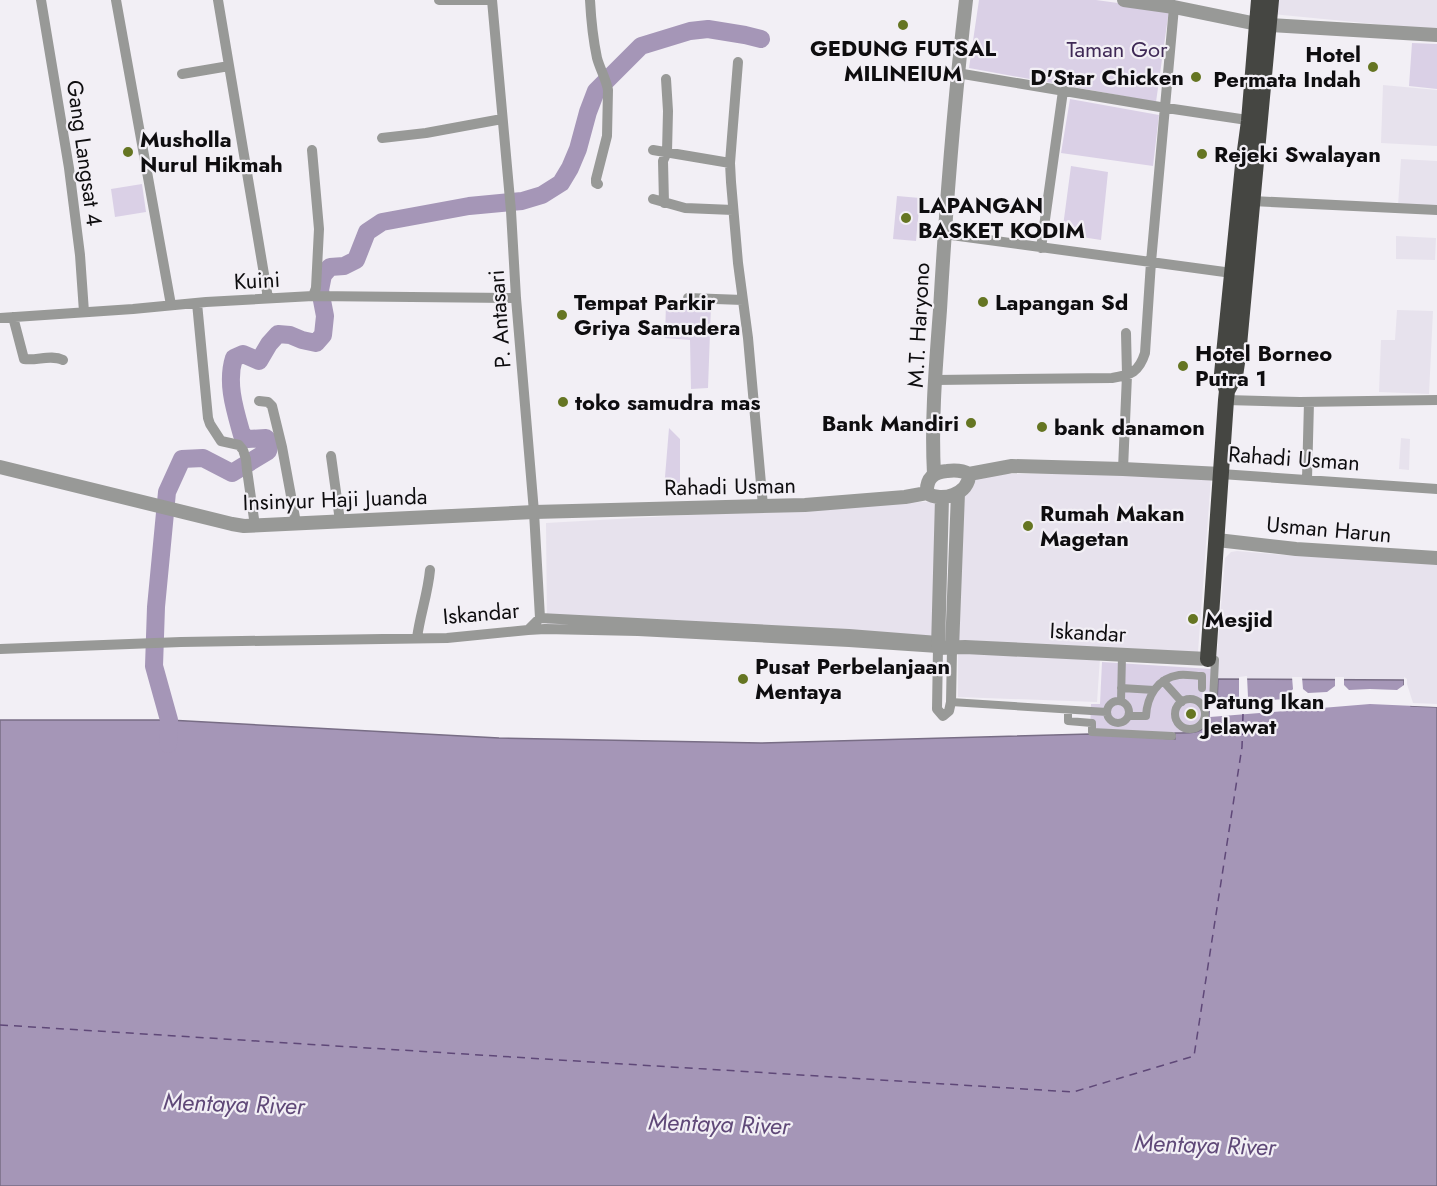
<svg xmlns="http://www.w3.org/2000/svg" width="1437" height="1186" font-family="Jost,sans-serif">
  <rect width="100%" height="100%" fill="#f2eff5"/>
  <path fill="#e7e2ed" d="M1274,0H1437V30L1272,14Z
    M1383,85L1437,90V146L1381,143Z
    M1401,159L1437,161V207L1398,206Z
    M1396,236L1436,238L1435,260L1396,259Z
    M1397,310L1433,311L1429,394L1379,392L1381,340H1395Z
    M1401,438L1410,439L1409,470L1399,469Z
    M1137,473L1211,478L1198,652L958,642L963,496L975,479L1001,474Z
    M938,501L934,641L547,625L546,523Z
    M1237,551L1284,555L1437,562V707L1370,704L1210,717L1212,667L1217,653L1225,558L1231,552Z
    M958,650L1100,658L1097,702L958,697Z"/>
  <path fill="#dad0e6" d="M979,0H1096L1169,10L1156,102L969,68Z
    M1412,43L1437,44V89L1409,86Z
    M1070,99L1159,115L1153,166L1061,153Z
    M1071,166L1108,172L1101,240L1062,234Z
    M142,184L146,212L115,217L111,189Z
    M897,196L920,198L916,241L893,239Z
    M666,303L711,305L708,388L691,389L690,340L665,338Z
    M669,428L680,439V489H664Z
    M1102,662L1211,669L1209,717L1207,724L1201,730L1194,733H1176L1175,739L1090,734L1091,704H1100Z"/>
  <path fill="#a596b7" stroke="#786d85" stroke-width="1.5" d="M1218,679L1404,680V685L1411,706L1437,707V1186H0V720H169L499,738L761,743L1090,734L1175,739V733C1202,733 1209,733 1209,703H1217Z"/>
  <path fill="#f2eff5" d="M1247,676L1248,697L1257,701L1285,699L1293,689L1292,677H1302L1303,689L1308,693L1327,692L1335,686V677H1344V685L1349,690L1370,689L1397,690L1404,685V677L1407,679V684L1413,703L1437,704V707L1370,704L1210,717V705L1233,704L1239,697V677Z"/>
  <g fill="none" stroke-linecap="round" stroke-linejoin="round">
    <path stroke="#a596b7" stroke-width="18" d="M168,744L169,720L154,666L156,607L167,492L182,459L203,458L232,473L268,451L270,442L266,438L248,439L242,435C235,410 226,383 234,358L243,354L259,361L269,344L278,334L290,335L302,340L316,343L323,335L325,316L320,290L323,275L330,267L344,266L356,260L367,232L382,222L469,206L522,201L542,195L561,183L570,168L578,149L588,112L596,91L641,46L690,31L708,29L745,35L761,39"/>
    <path stroke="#5f4878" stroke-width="1.5" stroke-dasharray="8 6" stroke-linecap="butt" d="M0,1025L1073,1092L1194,1056L1242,747L1243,714"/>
    <path stroke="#989997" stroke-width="8" d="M1163,681L1182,702
      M1121,688L1154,690
      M1175 714a15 15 0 1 1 30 0a15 15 0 1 1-30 0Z
      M1107 712a11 11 0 1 1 22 0a11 11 0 1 1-22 0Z
      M1121,701L1122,655
      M1213,701L1215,660
      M951,702L1107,712
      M1068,710V721L1092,723V732L1172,736
      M1129,716H1146C1147,697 1157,678 1179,675C1186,674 1195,676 1202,676V688"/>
    <path stroke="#989997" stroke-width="10" d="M41,0L69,168L80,255L84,312
      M116,0L171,305
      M218,0L268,298
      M439,0H492
      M492,0L511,211L516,298L534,512L540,618L528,630
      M590,0C591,19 593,39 597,58C600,69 606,79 608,90L607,136L596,179V183L598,184
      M738,62L732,137L730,163L731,182L738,263L748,338L763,506
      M957,73L1160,107L1254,121
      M182,74L229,66
      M382,138L426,133L502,119
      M312,150L319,229L316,288L313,296
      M653,150L730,163
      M653,199L685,208L733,210
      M1252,201L1437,210
      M664,203L663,161L667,152L668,111L666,79
      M944,234L1232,273
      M1041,248L1063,91
      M688,298L743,300
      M197,303L208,418L210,424L221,441L239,445L243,450L246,459L247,470L255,526
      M13,317L24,359C37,361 51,354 63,360
      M0,318L133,309L206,302L313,296L516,298
      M935,380L1112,378C1131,375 1139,372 1145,353L1151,262L1174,7
      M1226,400L1300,402L1437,400
      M259,401L268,402L272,406L282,447L296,523
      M331,456L340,521
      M1123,469L1127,375L1126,333
      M1221,474L1437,489
      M1307,479L1309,402
      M540,618L849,634L938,641
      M417,638C420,615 428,593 430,570
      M0,649L181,642L447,638L528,630L545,629L638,631L849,642L938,648L937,709L943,716L949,711L951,702L952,649"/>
    <path stroke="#989997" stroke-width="14" d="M1124,0L1174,7L1257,24
      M1269,25L1437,35
      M0,467L232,524L244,526L534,512L805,505L905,497L927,493
      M947,471C955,470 962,470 969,474C970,494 941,503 927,493C926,478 934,472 947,471Z
      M934,474C931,419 936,364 940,310C946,206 954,103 966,0
      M969,474L1012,466L1123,469L1221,474
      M942,498L938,648L965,647L1208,659
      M1217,540L1296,549L1437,558
      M952,649L958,493"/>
    <path stroke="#454642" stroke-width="16" d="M1227,391L1222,374L1243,165L1249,121L1259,0
      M1208,659L1226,400L1227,391L1235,376L1238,356L1271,0"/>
  </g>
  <g fill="#657522" stroke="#f2eff5" stroke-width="2">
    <circle cx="903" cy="25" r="6"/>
    <circle cx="1373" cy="67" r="6"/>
    <circle cx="1196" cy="77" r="6"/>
    <circle cx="128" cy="152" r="6"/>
    <circle cx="1202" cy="154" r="6"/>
    <circle cx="906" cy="218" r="6"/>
    <circle cx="983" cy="302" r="6"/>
    <circle cx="562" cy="315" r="6"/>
    <circle cx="1183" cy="366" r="6"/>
    <circle cx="563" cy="402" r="6"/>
    <circle cx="971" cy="423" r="6"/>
    <circle cx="1042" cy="427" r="6"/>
    <circle cx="1028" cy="526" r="6"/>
    <circle cx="1193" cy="619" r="6"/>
    <circle cx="743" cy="679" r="6"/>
    <circle cx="1191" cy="714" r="6"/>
  </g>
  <g text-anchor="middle" stroke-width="4.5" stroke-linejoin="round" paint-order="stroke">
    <g font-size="22" font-weight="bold" fill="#0e0d0f" stroke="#f2eff5" text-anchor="start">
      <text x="903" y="56" text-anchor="middle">GEDUNG FUTSAL<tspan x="903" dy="25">MILINEIUM</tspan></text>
      <text x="1361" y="62" text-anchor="end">Hotel<tspan x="1361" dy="25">Permata Indah</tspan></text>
      <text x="1184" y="85" text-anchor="end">D'Star Chicken</text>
      <text x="140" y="147">Musholla<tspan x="140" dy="25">Nurul Hikmah</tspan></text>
      <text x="1214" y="162">Rejeki Swalayan</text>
      <text x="918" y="213">LAPANGAN<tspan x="918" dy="25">BASKET KODIM</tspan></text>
      <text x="574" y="310">Tempat Parkir<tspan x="574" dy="25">Griya Samudera</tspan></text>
      <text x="995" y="310">Lapangan Sd</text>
      <text x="1195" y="361">Hotel Borneo<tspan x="1195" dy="25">Putra 1</tspan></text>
      <text x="575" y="410">toko samudra mas</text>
      <text x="959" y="431" text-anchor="end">Bank Mandiri</text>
      <text x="1054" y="435">bank danamon</text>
      <text x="1040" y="521">Rumah Makan<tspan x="1040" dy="25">Magetan</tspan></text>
      <text x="1205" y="627">Mesjid</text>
      <text x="755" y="674">Pusat Perbelanjaan<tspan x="755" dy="25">Mentaya</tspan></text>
      <text x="1203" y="709">Patung Ikan<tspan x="1203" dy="25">Jelawat</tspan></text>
    </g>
    <g font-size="22" fill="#3f2956" stroke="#f2eff5">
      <text x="1117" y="57">Taman Gor</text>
    </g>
    <g font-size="22" fill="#0e0d0f" stroke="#f2eff5">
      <text transform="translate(85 153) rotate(82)" y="8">Gang Langsat 4</text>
      <text transform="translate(257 280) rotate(-3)" y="8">Kuini</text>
      <text transform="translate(499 319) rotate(-94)" y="8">P. Antasari</text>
      <text transform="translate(918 325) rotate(-87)" y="8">M.T. Haryono</text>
      <text transform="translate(1294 458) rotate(4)" y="8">Rahadi Usman</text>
      <text transform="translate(730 486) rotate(-1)" y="8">Rahadi Usman</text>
      <text transform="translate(335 499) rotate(-2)" y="8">Insinyur Haji Juanda</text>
      <text transform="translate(1329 529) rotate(5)" y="8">Usman Harun</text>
      <text transform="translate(481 613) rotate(-5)" y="8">Iskandar</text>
      <text transform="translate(1088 632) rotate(3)" y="8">Iskandar</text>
    </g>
    <g font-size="24" font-style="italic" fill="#5f4878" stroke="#f2eff5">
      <text transform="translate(234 1104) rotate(2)" y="8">Mentaya River</text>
      <text transform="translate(719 1124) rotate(2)" y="8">Mentaya River</text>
      <text transform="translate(1205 1145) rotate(2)" y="8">Mentaya River</text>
    </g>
  </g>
</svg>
